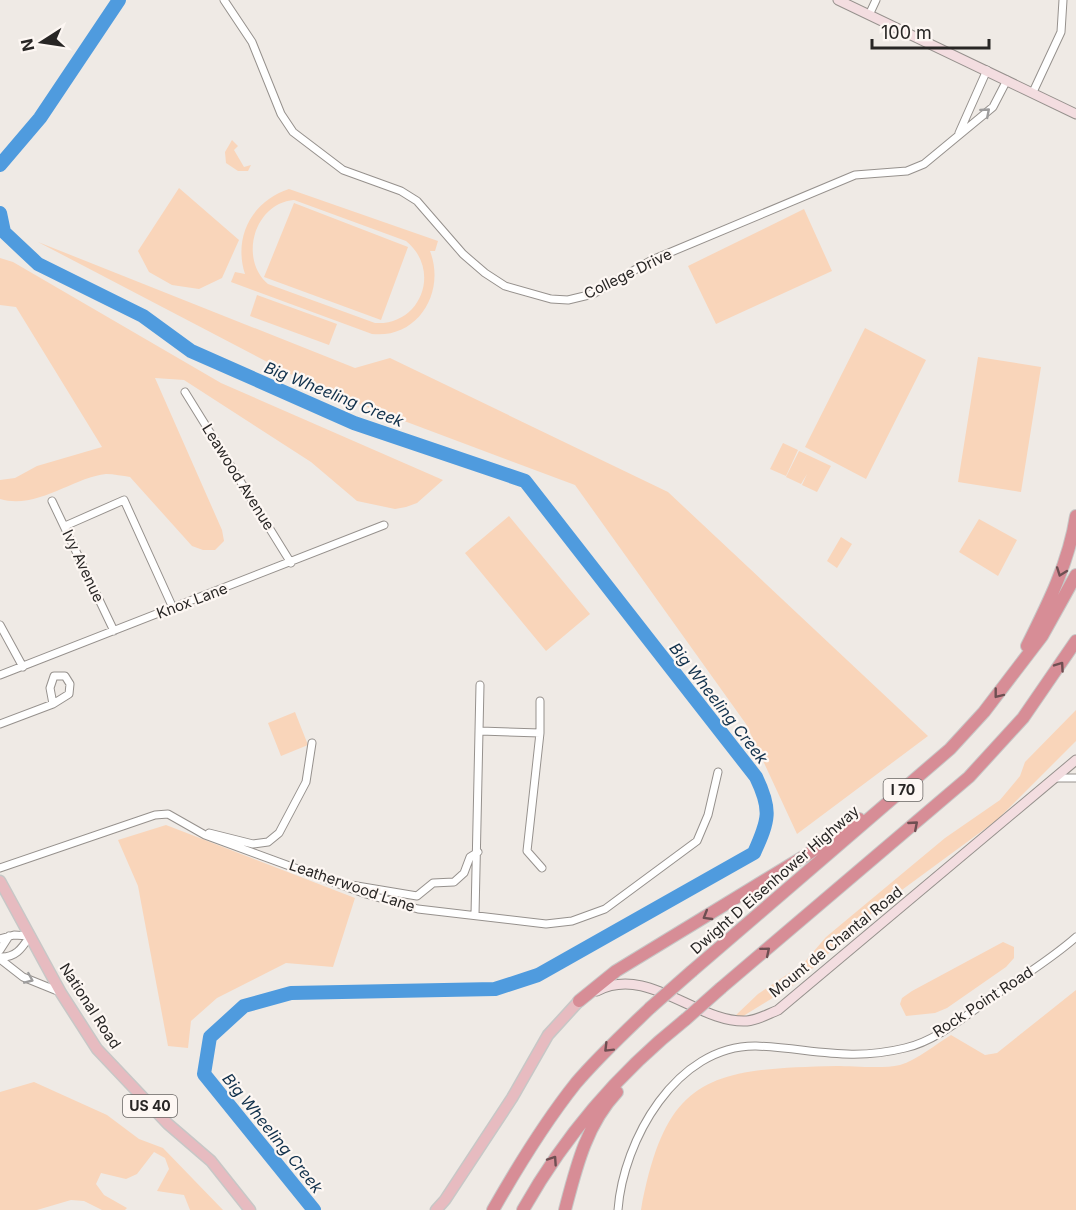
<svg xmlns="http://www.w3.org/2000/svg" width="1076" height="1210" font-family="Inter,sans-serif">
  <rect width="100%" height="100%" fill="#efeae5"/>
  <path fill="#f9d5ba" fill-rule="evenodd" d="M232,140L238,146L234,150L244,167L251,165L248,171H238L226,163L225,152Z
    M179,188L239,240L222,278L199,289L172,285L149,272L138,251Z
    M289,189L438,241L435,251H430C446,292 418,339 372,334L231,282L235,272L245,274C233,237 252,201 289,189ZM294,200L406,241C442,270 421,326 375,323L268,284C238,258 255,203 294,200Z
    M294,203L408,247L381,320L264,277Z
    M804,209L832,271L716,324L688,266Z
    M38,242L355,368L390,358L668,492L928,736L797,834L746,724L575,485L319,389Z
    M0,258L13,262L221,383L443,480L417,503L406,507L395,509L357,501L311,462L184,380L155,378L222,530L224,541L215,550H203L192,546L130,477C123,476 114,474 106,474C74,477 37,510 0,499V480L15,478L37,466L102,447L16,307L0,305Z
    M257,295L337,324L329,345L250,316Z
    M865,328L926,360L866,479L805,447Z
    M978,357L1041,367L1021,492L958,482Z
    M783,443L798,450L786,476L770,469Z
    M799,451L831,466L817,492L802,485L807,474L801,484L786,477Z
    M509,516L590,614L546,651L465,553Z
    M979,519L1017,540L998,576L959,552Z
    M841,537L852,544L837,568L827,561Z
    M1076,710V741L997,820L876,909L797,983L740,1018L736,1015L758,994L803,964L826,937L945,838L1000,800L1020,776L1025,762Z
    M295,712L308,745L281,756L268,723Z
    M166,825L355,898L333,967L286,963L217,998L191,1021L188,1048L168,1046L138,886L118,840Z
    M1003,942L1014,947V958L1006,967L947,1008L935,1013L906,1016L900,1004L902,998L912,991Z
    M1076,990V1210H641C666,1075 710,1069 836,1066C854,1066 883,1069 900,1065C917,1060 936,1044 951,1035L985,1055L997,1053Z
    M34,1082L107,1115L139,1139L163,1148L223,1210H190L184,1195L157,1191L169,1169L165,1158L154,1152L137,1174L126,1179L101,1173L96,1184L104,1195L127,1208L125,1210H102L84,1201L71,1200L37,1210H0V1092Z"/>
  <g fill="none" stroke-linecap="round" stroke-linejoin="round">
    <path stroke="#4f9bde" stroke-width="14" d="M0,165L40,118L119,0
      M0,213L4,232L38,264L143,316L191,351L354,423L525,481L756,777C772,810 769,820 754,853L538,975L495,989L291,993L244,1006L210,1037L204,1074L314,1210"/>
    <defs>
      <path id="street" d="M224,0L252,42L281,114L293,132L343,170L401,191L417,201L463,254L485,273L505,286L551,299L568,300L593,294L652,260L855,175L907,171L924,164L993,107L1007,80
        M869,15L876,0
        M1033,92L1061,32L1063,0
        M959,133L987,70
        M185,392L291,563
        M52,501L114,631
        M65,526L124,500L173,608
        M0,625L23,667
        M0,675L384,525
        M540,701V733L527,851L542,868
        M0,724L53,704L69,694L70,684L65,676H54L50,688L53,704
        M480,731L540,733
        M1057,778H1076
        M209,833L253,844L268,842L279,833L306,782L312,743
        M0,868L155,815L168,814L205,835L366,894L418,909L546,924L572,921L605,909L697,841L708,815L718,772
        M351,885L417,896L433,883L454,882L464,873L470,857L478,852
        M475,915L480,685
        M0,939L14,935L30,936C22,948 16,958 0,957
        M0,950L9,936
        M0,959L23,977L60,992
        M618,1210C623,1141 676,1045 756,1046C810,1048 848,1062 905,1048C936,1041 965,1016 991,998C1020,978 1050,960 1076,937"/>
      <path id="secondary" d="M838,0L1076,114
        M597,991C648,964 698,1024 747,1021C758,1020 768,1014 778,1010L1076,760"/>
      <path id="primary" d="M0,881L61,993L97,1049L168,1124L211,1161L250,1210
        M436,1210L445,1200L512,1098L548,1035L579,1001"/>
      <path id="highway" d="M1027,646C1048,604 1069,562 1076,516
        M692,971L950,749L984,712L1042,636L1076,575
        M721,988L969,777L1023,718L1076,641
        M579,1001L616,971L808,854L859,819
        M493,1210C518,1166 545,1122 576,1083C599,1056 625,1032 650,1008
        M523,1210C565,1135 618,1073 686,1019
        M565,1210C576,1168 586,1125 617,1092"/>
    </defs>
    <use href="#street" stroke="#96918d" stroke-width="9"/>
    <use href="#secondary" stroke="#96918d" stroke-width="11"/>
    <use href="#primary" stroke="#c7c7c6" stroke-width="13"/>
    <use href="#highway" stroke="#c7c7c6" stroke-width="14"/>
    <use href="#street" stroke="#fff" stroke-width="7"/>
    <use href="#secondary" stroke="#f3dde0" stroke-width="9"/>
    <use href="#primary" stroke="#e7bbc0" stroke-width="10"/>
    <use href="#highway" stroke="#d78d96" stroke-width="12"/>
    <defs>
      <path id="highway-bridge" d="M650,1008L692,971
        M686,1019L721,988"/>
    </defs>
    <use href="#highway-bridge" stroke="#c7c7c6" stroke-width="14" stroke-linecap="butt"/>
    <use href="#highway-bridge" stroke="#d78d96" stroke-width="12"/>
  </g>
  <defs><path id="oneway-chevron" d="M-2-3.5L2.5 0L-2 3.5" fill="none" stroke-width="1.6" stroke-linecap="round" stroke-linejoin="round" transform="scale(1.5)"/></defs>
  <g stroke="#9e9d9d">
    <use href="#oneway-chevron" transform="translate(986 112) rotate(-41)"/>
    <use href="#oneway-chevron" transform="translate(29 979) rotate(23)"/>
  </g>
  <g stroke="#6e4f52">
    <use href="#oneway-chevron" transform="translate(1061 572) rotate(110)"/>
    <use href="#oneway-chevron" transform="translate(1060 666) rotate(-55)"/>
    <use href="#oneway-chevron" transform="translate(998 694) rotate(128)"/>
    <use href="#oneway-chevron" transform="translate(914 825) rotate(-41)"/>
    <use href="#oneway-chevron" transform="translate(707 916) rotate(149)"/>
    <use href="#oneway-chevron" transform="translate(766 951) rotate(-40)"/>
    <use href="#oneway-chevron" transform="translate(608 1048) rotate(135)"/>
    <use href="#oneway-chevron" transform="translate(553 1160) rotate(-56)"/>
  </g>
  <g text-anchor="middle" stroke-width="4.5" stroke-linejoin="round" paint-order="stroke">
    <g fill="#fdf7f3" stroke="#686563" stroke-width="1.5">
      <rect x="883.5" y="779" width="39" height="22" rx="4.5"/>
      <rect x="123" y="1095" width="54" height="22" rx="4.5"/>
    </g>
    <g font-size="14" font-weight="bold" fill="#282625">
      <text x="903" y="795">I 70</text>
      <text x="150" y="1111">US 40</text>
    </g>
    <g font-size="15" fill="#282625" stroke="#fdf7f3">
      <text transform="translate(628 274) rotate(-26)" y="5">College Drive</text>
      <text transform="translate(238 477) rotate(58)" y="5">Leawood Avenue</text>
      <text transform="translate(83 566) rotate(65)" y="5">Ivy Avenue</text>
      <text transform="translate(192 601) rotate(-21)" y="5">Knox Lane</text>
      <text transform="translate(775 880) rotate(-41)" y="5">Dwight D Eisenhower Highway</text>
      <text transform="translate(352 886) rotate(19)" y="5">Leatherwood Lane</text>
      <text transform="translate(836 942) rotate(-39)" y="5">Mount de Chantal Road</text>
      <text transform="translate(983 1002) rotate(-33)" y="5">Rock Point Road</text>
      <text transform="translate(90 1006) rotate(57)" y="5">National Road</text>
    </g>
    <g font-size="16" font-style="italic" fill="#10304b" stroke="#fdf7f3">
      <text transform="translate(334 394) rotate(22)" y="6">Big Wheeling Creek</text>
      <text transform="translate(719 703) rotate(52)" y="6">Big Wheeling Creek</text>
      <text transform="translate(273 1133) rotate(51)" y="6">Big Wheeling Creek</text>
    </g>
  </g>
  <g transform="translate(42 42) rotate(258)" stroke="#fdf7f3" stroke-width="4.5" paint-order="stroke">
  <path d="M0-4.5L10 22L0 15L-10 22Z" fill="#282625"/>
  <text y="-9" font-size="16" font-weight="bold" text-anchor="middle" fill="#282625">N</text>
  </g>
  <path d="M872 39v9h117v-9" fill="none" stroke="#282625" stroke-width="3"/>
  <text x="881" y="39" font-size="18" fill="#282625" stroke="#fdf7f3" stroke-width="4.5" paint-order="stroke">100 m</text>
</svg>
